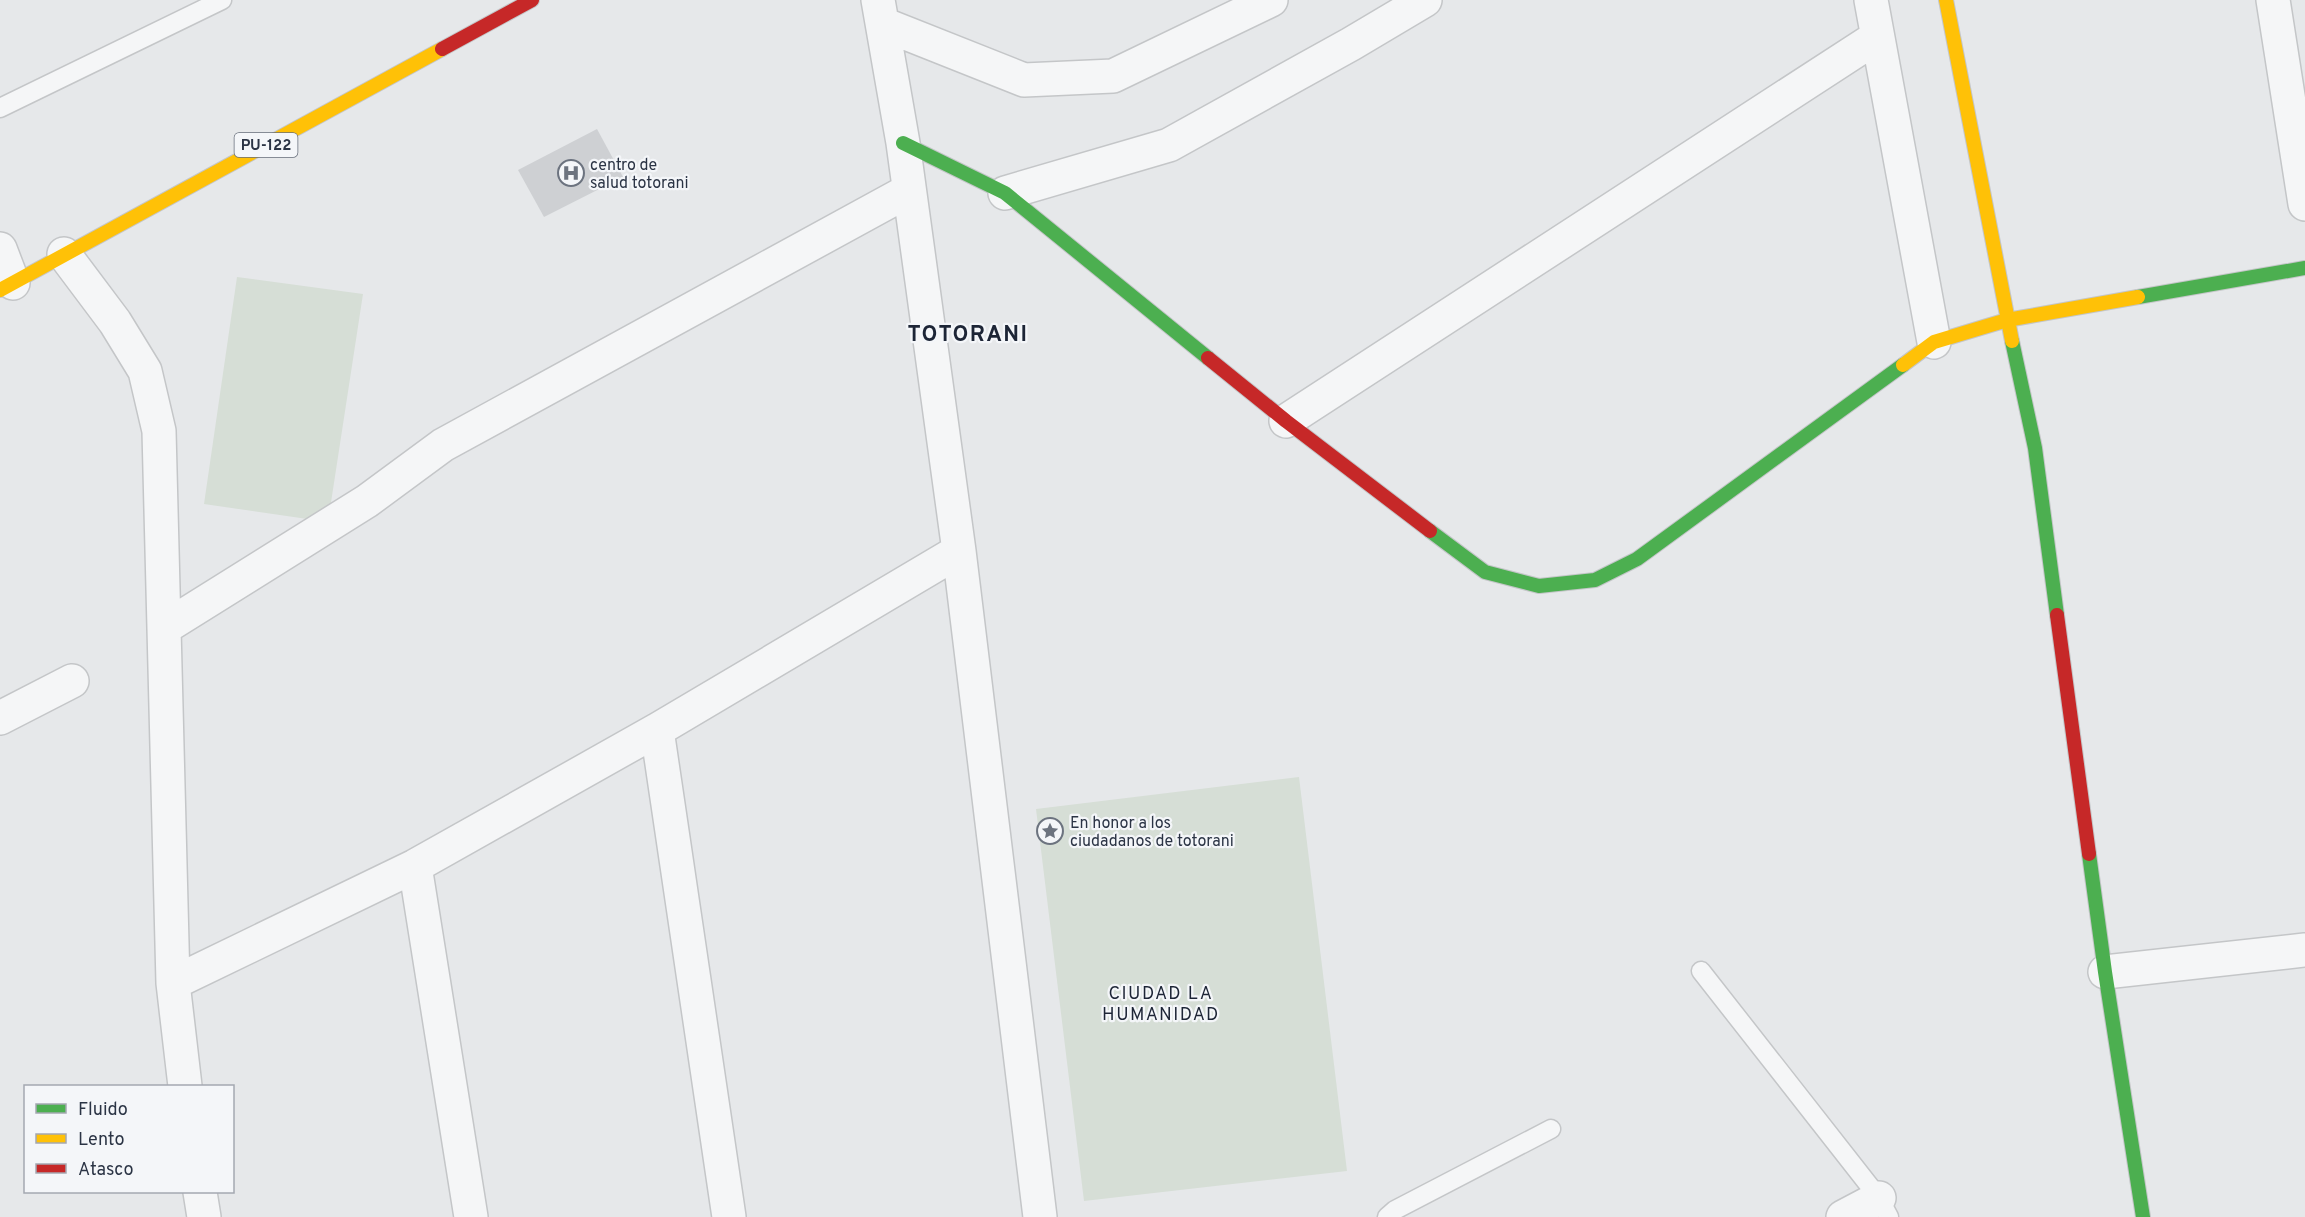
<svg xmlns="http://www.w3.org/2000/svg" width="2305" height="1217" font-family="Overpass,sans-serif">
  <rect width="100%" height="100%" fill="#e6e8ea"/>
  <path fill="#d6ded6" d="M237,277L363,294L328,522L204,504Z
    M1299,777L1347,1171L1084,1201L1036,809Z"/>
  <path fill="#ced0d3" d="M597,129L623,177L544,217L518,170Z"/>
  <g fill="none" stroke-linecap="round" stroke-linejoin="round">
    <defs>
      <path id="lane" d="M0,108L222,0
        M1701,971L1879,1198L1889,1217
        M1387,1217L1395,1210L1551,1129"/>
      <path id="street" d="M878,0L903,143L959,551L1040,1217
        M1871,0L1934,342
        M2273,0L2305,204
        M883,24L1024,80L1113,76L1271,0
        M1005,193L1169,145L1351,44L1425,0
        M0,249L13,283
        M64,254L115,322L145,371L159,431L173,983L185,1086
        M1286,421L1877,37
        M164,628L367,501L443,445L908,191
        M0,718L72,681
        M657,730L729,1217
        M415,866L471,1217
        M2105,972L2305,950
        M173,983L415,866L657,730L959,551
        M200,1192L204,1217
        M1843,1217L1879,1198"/>
      <path id="fast" d="M903,143L1005,193L1208,358
        M2138,297L2305,268
        M2012,341L2035,448L2057,615
        M1430,531L1485,572L1539,586L1595,580L1637,559L1903,365
        M2089,854L2105,972L2143,1217"/>
      <path id="slow" d="M1946,0L2012,341
        M0,290L442,49
        M1903,365L1934,342L2007,320L2138,297"/>
      <path id="jam" d="M442,49L532,0
        M1208,358L1286,421L1430,531
        M2057,615L2089,854"/>
    </defs>
    <use href="#lane" stroke="#c4c6c8" stroke-width="21"/>
    <use href="#street" stroke="#c4c6c8" stroke-width="36"/>
    <use href="#fast" stroke="#c4c6c8" stroke-width="16"/>
    <use href="#slow" stroke="#c4c6c8" stroke-width="16"/>
    <use href="#jam" stroke="#c4c6c8" stroke-width="16"/>
    <use href="#lane" stroke="#f5f6f7" stroke-width="18"/>
    <use href="#street" stroke="#f5f6f7" stroke-width="33"/>
    <use href="#fast" stroke="#4caf50" stroke-width="14"/>
    <use href="#slow" stroke="#ffc107" stroke-width="14"/>
    <use href="#jam" stroke="#c62828" stroke-width="14"/>
  </g>
  <defs>
    <symbol id="hospital-ring" viewBox="-11 -11 22 22"><circle r="9.5" fill="#f4f6f9" stroke="#6c737f" stroke-width="1.5"/><path d="M-5-5h3v3.5h4V-5h3V5h-3V1.5h-4V5h-3Z" fill="#6c737f"/></symbol>
    <symbol id="sight-ring" viewBox="-11 -11 22 22"><circle r="9.5" fill="#f4f6f9" stroke="#6c737f" stroke-width="1.5"/><path d="M0-6L1.8-2.2L6-1.7L2.9 1.2L3.7 5.4L0 3.3L-3.7 5.4L-2.9 1.2L-6-1.7L-1.8-2.2Z" fill="#6c737f"/></symbol>
  </defs>
  <g fill-rule="evenodd">
    <use href="#hospital-ring" x="556" y="158" width="30" height="30"/>
    <use href="#sight-ring" x="1035" y="816" width="30" height="30"/>
  </g>
  <g text-anchor="middle" stroke-width="4.5" stroke-linejoin="round" paint-order="stroke">
    <rect fill="#f4f6f9" stroke="#676e7b" stroke-width="1.5" x="234.5" y="133" width="63" height="24" rx="4.5"/>
    <g font-size="15" font-weight="bold" fill="#2b3445">
      <text x="266" y="150">PU-122</text>
    </g>
    <g font-size="16" fill="#2b3445" stroke="#f4f6f9" text-anchor="start">
      <text x="590" y="170">centro de<tspan x="590" dy="18">salud totorani</tspan></text>
      <text x="1070" y="828">En honor a los<tspan x="1070" dy="18">ciudadanos de totorani</tspan></text>
    </g>
    <g font-size="18" letter-spacing="1.5" fill="#1d2536" stroke="#f4f6f9">
      <text x="1161" y="999">CIUDAD LA<tspan x="1161" dy="21">HUMANIDAD</tspan></text>
    </g>
    <g font-size="22" font-weight="bold" letter-spacing="1.5" fill="#1d2536" stroke="#f4f6f9">
      <text x="968" y="341">TOTORANI</text>
    </g>
  </g>
  <rect x="24" y="1085" width="210" height="108" fill="#f4f6f9" stroke="#a4a8b1" stroke-width="1.5"/>
  <rect x="36" y="1104" width="30" height="9" fill="#4caf50" stroke="#a4a8b1" stroke-width="1.5"/>
  <text x="78" y="1115" font-size="18" fill="#2b3445">Fluido</text>
  <rect x="36" y="1134" width="30" height="9" fill="#ffc107" stroke="#a4a8b1" stroke-width="1.5"/>
  <text x="78" y="1145" font-size="18" fill="#2b3445">Lento</text>
  <rect x="36" y="1164" width="30" height="9" fill="#c62828" stroke="#a4a8b1" stroke-width="1.5"/>
  <text x="78" y="1175" font-size="18" fill="#2b3445">Atasco</text>
</svg>
